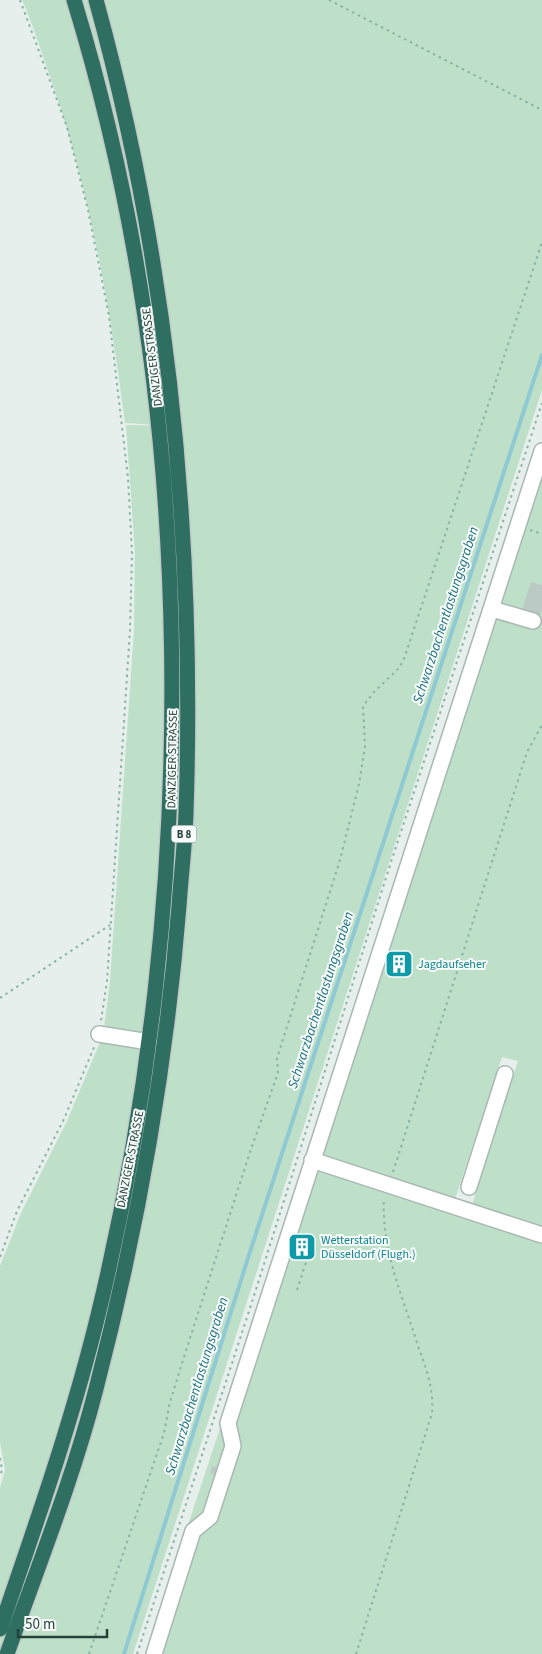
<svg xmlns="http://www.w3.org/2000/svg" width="542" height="1654" font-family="'Source Sans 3',sans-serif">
  <rect width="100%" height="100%" fill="#e6efeb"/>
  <path fill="#bfe0c8" d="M22,0H542V390L133,1654H0V1488L5,1470L0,1442V1266L21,1213L67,1121L103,1035L110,981L134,630L135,553L126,425L178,426L125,423C109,300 89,186 47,68C39,45 32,22 22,0Z
    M542,471V1231L471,1208L518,1061L502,1057L454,1202L322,1156Z
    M324,1167L542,1238V1654H161L318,1170Z
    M222,1422L227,1445L206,1511L188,1525Z"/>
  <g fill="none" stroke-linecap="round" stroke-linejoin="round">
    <path stroke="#8ec9d4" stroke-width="4" d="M124,1654L247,1261L542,355"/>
  </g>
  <path fill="#bbcac4" d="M531,582L542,585V609L539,618L521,613Z
    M395,957L406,960L404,971L392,967Z
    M297,1238L311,1242L306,1256L292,1252Z
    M212,1466L218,1468L216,1475L210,1473Z"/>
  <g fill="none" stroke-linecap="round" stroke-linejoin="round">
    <defs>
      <path id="minor" d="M492,609L533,621
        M99,1034L149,1042
        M312,1160L542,1235
        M469,1187L505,1074
        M154,1654L193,1531L210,1517L233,1446L228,1423L542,451"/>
      <path id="highway" d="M0,1629C36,1524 73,1419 99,1311C200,893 200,413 74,0
        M7,1654C38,1566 73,1479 96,1389C137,1231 166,1069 179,906C181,875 185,844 186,813C195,539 169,265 96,0"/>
    </defs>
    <use href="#minor" stroke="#a8b8b2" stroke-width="18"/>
    <use href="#highway" stroke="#c2cac8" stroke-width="18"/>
    <path stroke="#86b3a5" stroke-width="2" stroke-dasharray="2.5 4" stroke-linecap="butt" d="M20,0L67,127L88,210L109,316L128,478L132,554L130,630L107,981L101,1021
      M329,0L542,110
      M530,530L542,534
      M0,998L110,925
      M393,1172L527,752L542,725
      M0,1257L17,1211L64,1119L95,1045
      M297,1290L313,1241L303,1238
      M0,1458L2,1470L0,1477
      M89,1654L164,1433L170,1402L183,1360L250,1152L278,1073L277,1058L340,860L359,784L365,747L363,706L373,693L399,668L404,659L542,242
      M137,1654L252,1302L391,862L542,403
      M356,1654L432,1413C434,1389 426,1368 418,1346C403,1297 381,1250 384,1198"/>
    <use href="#minor" stroke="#fff" stroke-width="15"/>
    <use href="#highway" stroke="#2f6f62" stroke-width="15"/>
  </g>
  <defs>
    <symbol id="building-square" viewBox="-11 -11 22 22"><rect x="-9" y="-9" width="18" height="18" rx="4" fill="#0f9aa8" stroke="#f7fbf9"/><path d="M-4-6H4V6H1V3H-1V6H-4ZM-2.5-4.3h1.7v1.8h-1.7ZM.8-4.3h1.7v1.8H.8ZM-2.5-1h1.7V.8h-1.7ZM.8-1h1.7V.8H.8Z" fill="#fff"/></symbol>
  </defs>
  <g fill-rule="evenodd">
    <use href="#building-square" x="383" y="948" width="32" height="32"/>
    <use href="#building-square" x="286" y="1231" width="32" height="32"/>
  </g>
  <g text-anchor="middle" stroke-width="4" stroke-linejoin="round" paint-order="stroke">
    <rect fill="#f7fbf9" stroke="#637a73" stroke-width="1" x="171.5" y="825.5" width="25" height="17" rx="4"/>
    <g font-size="11" font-weight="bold" fill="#24423a">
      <text x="184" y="838">B 8</text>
    </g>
    <g font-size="12" fill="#24423a" stroke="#f7fbf9">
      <text transform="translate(152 357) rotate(-97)" y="4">DANZIGER STRASSE</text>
      <text transform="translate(172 759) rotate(-89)" y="4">DANZIGER STRASSE</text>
      <text transform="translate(130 1159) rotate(-79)" y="4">DANZIGER STRASSE</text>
    </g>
    <g font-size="12" fill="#0d838f" stroke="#f7fbf9" text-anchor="start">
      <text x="418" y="968">Jagdaufseher</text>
      <text x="321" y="1244">Wetterstation<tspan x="321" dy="14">Düsseldorf (Flugh.)</tspan></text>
    </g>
    <g font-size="14" font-style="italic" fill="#1c6f80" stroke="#f7fbf9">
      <text transform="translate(445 615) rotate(-72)" y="5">Schwarzbachentlastungsgraben</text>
      <text transform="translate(320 1000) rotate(-72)" y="5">Schwarzbachentlastungsgraben</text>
      <text transform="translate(196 1386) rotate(-73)" y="5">Schwarzbachentlastungsgraben</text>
    </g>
  </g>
  <path d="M18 1629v8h89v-8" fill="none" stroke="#24423a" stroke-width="2.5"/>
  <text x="25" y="1629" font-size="15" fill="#24423a" stroke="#f7fbf9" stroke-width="4" paint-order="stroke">50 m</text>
</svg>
